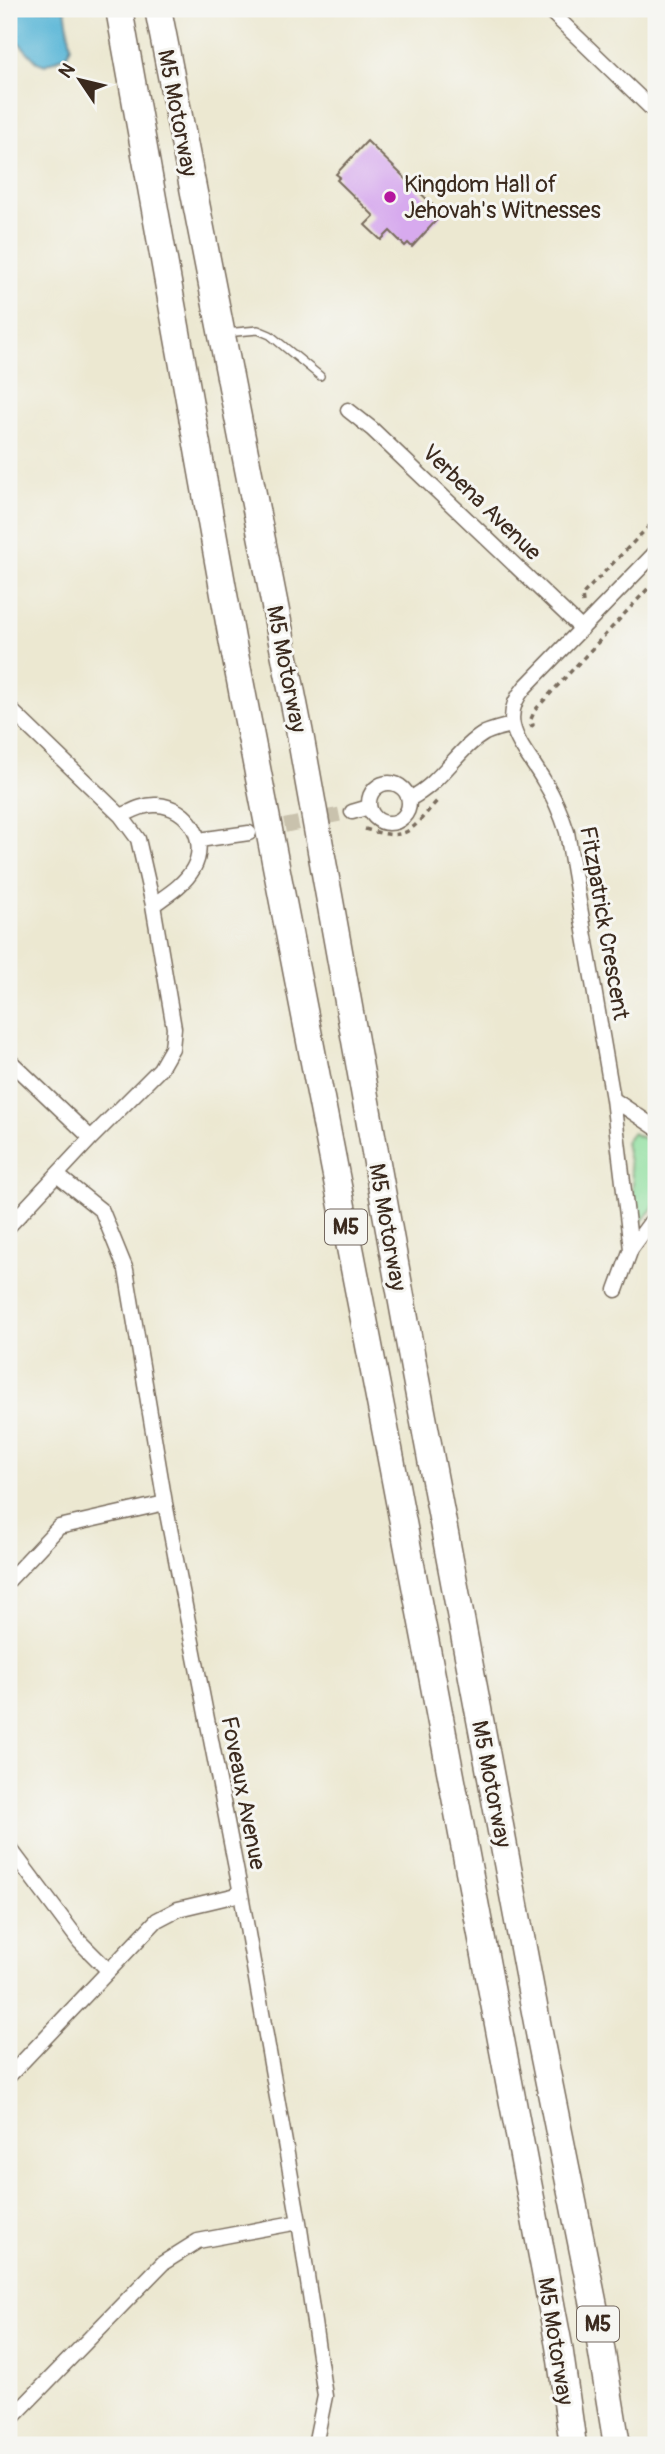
<svg xmlns="http://www.w3.org/2000/svg" width="665" height="2454" font-family="Pangolin,sans-serif">
  <rect width="100%" height="100%" fill="#f6f6f2"/>
  <filter id="ink" filterUnits="userSpaceOnUse"><feTurbulence type="fractalNoise" baseFrequency=".0143" numOctaves="2"/><feDisplacementMap in="SourceGraphic" scale="14" xChannelSelector="R" yChannelSelector="G"/><feConvolveMatrix kernelMatrix="1 2 1 2 8 2 1 2 1" color-interpolation-filters="sRGB"/></filter>
  <filter id="wash" filterUnits="userSpaceOnUse"><feTurbulence type="fractalNoise" baseFrequency=".00686" numOctaves="4" result="noise"/><feDisplacementMap in="SourceGraphic" scale="28" xChannelSelector="R" yChannelSelector="G"/><feGaussianBlur stdDeviation="1.57" result="paint"/><feColorMatrix in="noise" values="0 0 0 0 0 0 0 0 0 0 0 0 0 0 0 0 0 1.4 0 .05"/><feComposite in="paint" operator="in"/></filter>
  <g filter="url(#wash)">
    <rect width="100%" height="100%" fill="#ece8d1"/>
    <path fill="#8fdf9f" stroke="#65845e" stroke-width="2" d="M632,1133L656,1144V1204L643,1220L632,1216L633,1181L625,1142Z"/>
    <path fill="#59b6d7" stroke="#4a707a" stroke-width="2" d="M9,9H65L71,46L67,55L45,65L37,62L9,32Z"/>
    <g id="blocks">
      <path fill="#d7aaee" d="M367,141L442,214L412,247L408,243L405,246L390,231L381,240L365,225L374,216L337,180L340,177L336,174Z"/>
    </g>
  </g>
  <g filter="url(#ink)">
    <use href="#blocks" fill-opacity="0" stroke="#796c5d" stroke-width="2"/>
    <g fill="none" stroke-linecap="round" stroke-linejoin="round">
      <path stroke="#c9c2ad" stroke-width="14" stroke-dasharray="14 7" stroke-linecap="butt" d="M264,830L352,812"/>
      <defs>
        <path id="lane" d="M225,333L258,330L270,335L320,376"/>
        <path id="street" d="M548,9L656,113
          M348,410L372,429L582,629
          M9,708L121,816L138,839L153,905L174,1028L172,1048L160,1069L91,1138L9,1226
          M369 803a20 20 0 1 1 40 0a20 20 0 1 1-40 0Z
          M409,799C442,783 457,749 485,733C494,729 503,727 512,725
          M352,812L369,807
          M121,816C132,811 144,804 157,805C189,807 209,841 193,869C184,885 167,895 153,905
          M199,840L249,833
          M9,1060L91,1138
          M613,1099L656,1128
          M57,1175L102,1211L126,1270L165,1503L241,1894L299,2222L325,2396L315,2445
          M631,1249L656,1215
          M616,1290L631,1249L613,1099L567,832C561,813 554,797 544,781C526,749 494,723 525,687L656,552
          M9,1580L59,1527L165,1503
          M9,1847L80,1942L108,1970
          M9,2076L157,1920L178,1909L241,1894
          M9,2421L163,2263L198,2241L299,2222"/>
        <path id="highway" d="M119,9L232,639L391,1459L559,2346L573,2445
          M158,9L300,734L414,1369L540,2038L595,2311L617,2445"/>
      </defs>
      <use href="#lane" stroke="#796c5d" stroke-width="10"/>
      <use href="#street" stroke="#796c5d" stroke-width="17"/>
      <use href="#highway" stroke="#796c5d" stroke-width="29"/>
      <path stroke="#796c5d" stroke-width="3.5" stroke-dasharray="5 5" stroke-linecap="butt" d="M583,603L582,595L656,519
        M530,727L533,725L531,719L535,710L656,580
        M365,829C408,842 409,832 437,801"/>
      <use href="#lane" stroke="#fff" stroke-width="7"/>
      <use href="#street" stroke="#fff" stroke-width="14"/>
      <use href="#highway" stroke="#fff" stroke-width="26"/>
    </g>
  </g>
  <circle fill="#b5179e" stroke="#f6f6f2" stroke-width="2.5" cx="390" cy="197" r="7"/>
  <g text-anchor="middle" stroke-width="6" stroke-linejoin="round" paint-order="stroke">
    <g fill="#f6f6f2" stroke="#73675e" stroke-width="2">
      <rect x="325" y="1209.5" width="42" height="35" rx="5"/>
      <rect x="577" y="2306.5" width="42" height="35" rx="5"/>
    </g>
    <g font-size="21" font-weight="bold" fill="#3b2a1e">
      <text x="346" y="1234">M5</text>
      <text x="598" y="2331">M5</text>
    </g>
    <g font-size="23" fill="#3b2a1e" stroke="#f6f6f2">
      <text transform="translate(178 113) rotate(79)" y="8">M5 Motorway</text>
      <text transform="translate(482 502) rotate(44)" y="8">Verbena Avenue</text>
      <text transform="translate(287 669) rotate(79)" y="8">M5 Motorway</text>
      <text transform="translate(605 923) rotate(80)" y="8">Fitzpatrick Crescent</text>
      <text transform="translate(388 1227) rotate(80)" y="8">M5 Motorway</text>
      <text transform="translate(492 1784) rotate(79)" y="8">M5 Motorway</text>
      <text transform="translate(244 1793) rotate(79)" y="8">Foveaux Avenue</text>
      <text transform="translate(556 2341) rotate(81)" y="8">M5 Motorway</text>
    </g>
    <g font-size="23" fill="#3b2a1e" stroke="#f6f6f2" text-anchor="start">
      <text x="404" y="192">Kingdom Hall of<tspan x="404" dy="26">Jehovah's Witnesses</tspan></text>
    </g>
  </g>
  <rect width="665" height="2454" fill="none" stroke="#f6f6f2" stroke-width="35"/>
  <g transform="translate(80 80) rotate(305)" stroke="#f6f6f2" stroke-width="5" paint-order="stroke">
  <path d="M0-5L12 26L0 18L-12 26Z" fill="#3b2a1e"/>
  <text y="-10" font-size="19" font-weight="bold" text-anchor="middle" fill="#3b2a1e">N</text>
  </g>
</svg>
